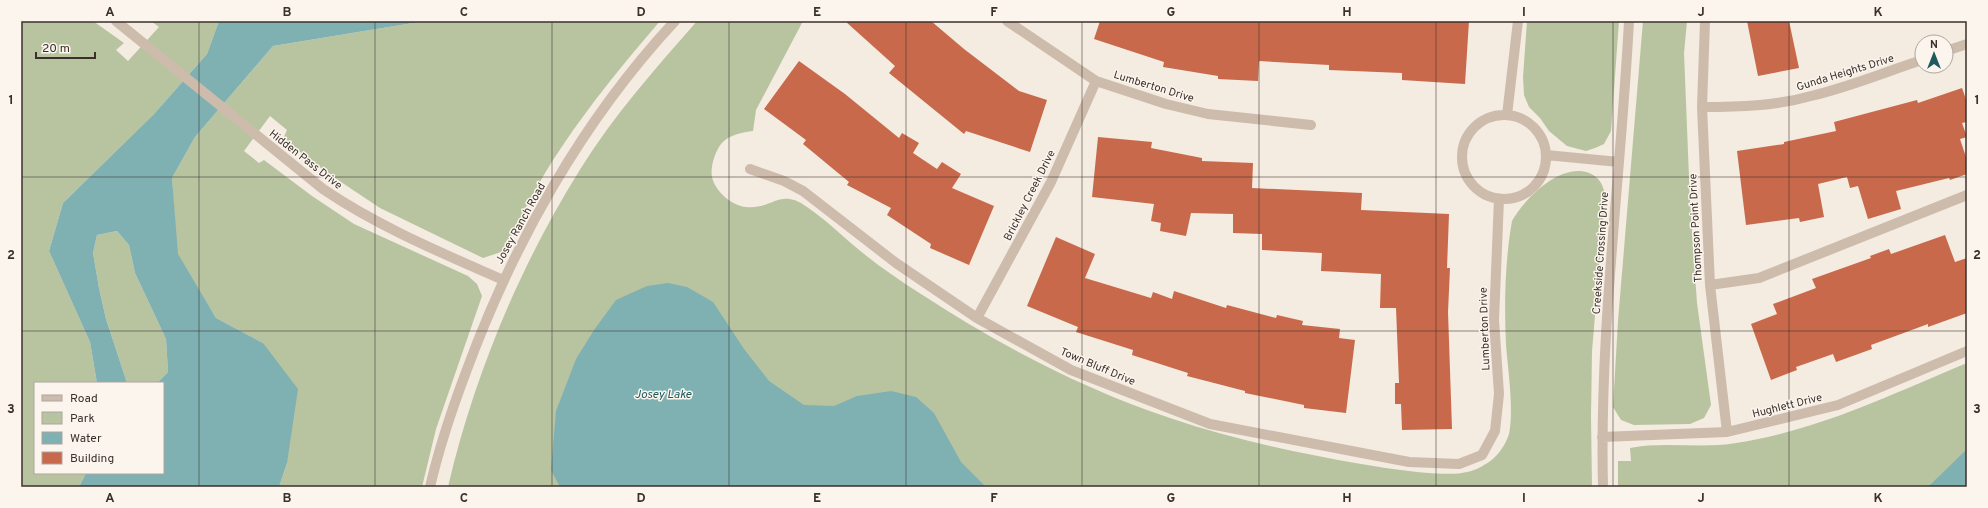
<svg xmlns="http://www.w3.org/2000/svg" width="1988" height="508" font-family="Overpass,sans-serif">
  <rect width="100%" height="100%" fill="#f4ebe1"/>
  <path fill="#b8c4a0" d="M21,21H93L124,43L116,50L128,61L159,27L151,21H219L207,54L154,114L63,203L49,251L90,342L97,383H35V473H86L79,487H21Z
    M425,21H660C625,62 591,103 561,148C539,180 521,216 504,251L483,258L380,208L329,174L283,139L287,130L270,116L244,151L259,163L264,160L312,196L354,224L468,276L477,284L482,296L436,429L422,487H279L287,463L263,343L216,318L177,254L172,178L195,137L273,46Z
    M697,21H803L756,110L753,131C743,132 728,135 721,144C715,152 710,167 712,177C715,191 732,206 746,207C772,210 780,187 807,207C825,219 841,235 858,249C877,265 899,280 921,294C997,344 1083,389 1170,418C1232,439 1296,453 1361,464C1384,468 1446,478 1467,472C1474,471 1483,466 1489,462C1498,456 1506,444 1509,434C1514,410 1508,370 1506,345C1504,304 1505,261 1512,221C1524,199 1561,162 1589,173C1600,177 1604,186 1605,197L1592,351L1591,417L1592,487H448C474,376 520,265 581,168C614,115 656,68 697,21Z
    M1527,21H1619L1611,131L1604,144L1595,148L1586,151L1567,146L1549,131L1540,118L1529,107L1524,95L1523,77Z
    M1643,21H1687L1684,53L1690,202L1697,303L1711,405L1704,418L1690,424L1634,425L1621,420L1613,407L1618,321Z
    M117,231L129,245L135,273L166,339L168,372L157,383H127L106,319L99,288L93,253L97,235Z
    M1967,363V487H1618V461H1631L1630,448C1664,441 1701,449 1736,443C1817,431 1892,394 1967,363Z"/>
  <path fill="#7fb0b2" d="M219,21H425L273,46L195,137L172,178L178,254L216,318L263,343L298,389L287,463L279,487H79L86,473H163V383H157L168,372L166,339L135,273L129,245L117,231L97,235L93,253L99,288L106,319L127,383H97L90,342L49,251L63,203L154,114L207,54Z
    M668,283L687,287L713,302L744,349L769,381L804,405L834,406L857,396L891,391L916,397L934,413L961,462L986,487H560L551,470L556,411L576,359L594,330L616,300L647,286Z
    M1967,449V487H1928Z"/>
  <path fill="#c8694b" d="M845,21H931L964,49L1019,91L1047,100L1030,152L966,131L964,134L889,73L895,66Z
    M1100,21H1469L1465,84L1402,80V73L1329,70V65L1259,61L1258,81L1218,79V76L1163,67L1164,62L1094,39Z
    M1747,21H1789L1799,68L1758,76Z
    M799,61L845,94L899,138L902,133L919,143L913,153L937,169L942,162L961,174L952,188L994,206L969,265L930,248L931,244L887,215L891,208L847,185L849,182L803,144L806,140L764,109Z
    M1962,88L1967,102V122L1962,123L1967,137L1960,139L1967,160V174L1950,180L1949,178L1896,191L1901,209L1868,219L1858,186L1850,188L1847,177L1818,184L1824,217L1800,222L1799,218L1746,225L1737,151L1784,144V142L1836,131L1834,122L1917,100L1918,103Z
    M1098,137L1152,142L1151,148L1202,158V161L1253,163L1252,188L1362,193L1361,210L1449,214L1447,268H1450L1448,312L1452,429L1402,430L1401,404H1395V383H1399L1396,308H1380L1381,274L1321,271L1322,253L1262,250V234L1233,233V214L1191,213L1186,236L1160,231L1161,223L1151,221L1154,204L1092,197Z
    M1945,235L1955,262L1967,258V313L1928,327V324L1871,345L1872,349L1836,362L1833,354L1796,367L1797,370L1771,380L1751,324L1777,314L1773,304L1816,288L1812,279L1871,258L1870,256L1889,249L1891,254Z
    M1056,237L1095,254L1085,278L1151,298L1153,292L1172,299L1174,291L1226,308L1227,305L1276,318L1277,315L1303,321L1302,325L1340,329L1339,338L1355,340L1346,413L1304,408V405L1245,393V391L1187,376L1188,373L1132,355L1133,350L1076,332L1078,327L1027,306Z"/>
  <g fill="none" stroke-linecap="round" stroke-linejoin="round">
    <path stroke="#cdbbac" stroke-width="10" d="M116,21L323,189C379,227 442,253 503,280
      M1007,21L1096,81L1166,104L1208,114L1311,125
      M1705,21L1702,107L1710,285L1727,432
      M1946,51L1967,44
      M1702,107C1739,107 1776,106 1811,96C1849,87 1885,72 1922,60
      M1507,115L1518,21
      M1462 157a42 42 0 1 1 84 0a42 42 0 1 1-84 0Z
      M1546,155L1619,162
      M750,169L784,181L803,191L896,263L977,318L1071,370L1210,424L1409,462L1459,464L1482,455L1495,431L1499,394L1494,320L1499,199
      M1710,285L1759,278L1967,195
      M977,318L1051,182L1096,81
      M1602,437L1727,432L1838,405L1967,351
      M430,487C439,448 452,409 466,372C513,244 582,121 675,21
      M1603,487C1599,331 1621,176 1629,21"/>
  </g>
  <path fill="none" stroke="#3b302b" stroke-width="1" stroke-opacity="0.55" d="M199,21V487M375,21V487M552,21V487M729,21V487M906,21V487M1082,21V487M1259,21V487M1436,21V487M1613,21V487M1789,21V487M21,177H1967M21,331H1967"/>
  <g text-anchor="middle" stroke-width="3" stroke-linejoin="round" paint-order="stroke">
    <g font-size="11" fill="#3b302b" stroke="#fbf5ee">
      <text transform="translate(1845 72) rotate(-17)" y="4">Gunda Heights Drive</text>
      <text transform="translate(1154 86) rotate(17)" y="4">Lumberton Drive</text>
      <text transform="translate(306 159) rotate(38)" y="4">Hidden Pass Drive</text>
      <text transform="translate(1029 195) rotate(-63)" y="4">Brickley Creek Drive</text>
      <text transform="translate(520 223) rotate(-61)" y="4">Josey Ranch Road</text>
      <text transform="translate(1695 228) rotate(-93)" y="4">Thompson Point Drive</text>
      <text transform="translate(1600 253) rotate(-86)" y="4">Creekside Crossing Drive</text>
      <text transform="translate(1484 329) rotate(-92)" y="4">Lumberton Drive</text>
      <text transform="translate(1098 366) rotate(23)" y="4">Town Bluff Drive</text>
      <text transform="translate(1787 405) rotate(-14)" y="4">Hughlett Drive</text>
    </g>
    <g font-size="12" font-style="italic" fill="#1f5a5e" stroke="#fbf5ee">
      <text x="663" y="398">Josey Lake</text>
    </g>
  </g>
  <rect width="1988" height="508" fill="none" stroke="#fbf5ee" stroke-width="44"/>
  <rect x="34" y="382" width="130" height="92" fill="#fbf5ee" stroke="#aea6a0"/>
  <rect x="42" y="395" width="20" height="6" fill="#cdbbac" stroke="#aea6a0"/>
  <text x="70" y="402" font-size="12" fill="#3b302b">Road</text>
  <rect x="42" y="412" width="20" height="12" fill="#b8c4a0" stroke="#aea6a0"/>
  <text x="70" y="422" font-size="12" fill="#3b302b">Park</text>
  <rect x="42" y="432" width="20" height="12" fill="#7fb0b2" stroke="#aea6a0"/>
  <text x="70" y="442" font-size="12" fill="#3b302b">Water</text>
  <rect x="42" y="452" width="20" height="12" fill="#c8694b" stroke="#aea6a0"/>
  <text x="70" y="462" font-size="12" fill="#3b302b">Building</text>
  <g transform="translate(1934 54)"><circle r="19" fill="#fbf5ee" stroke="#aea6a0"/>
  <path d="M0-3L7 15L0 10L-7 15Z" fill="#1f5a5e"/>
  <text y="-6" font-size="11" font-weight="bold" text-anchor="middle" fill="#3b302b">N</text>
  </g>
  <path d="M36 52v6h59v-6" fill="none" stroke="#3b302b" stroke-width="2"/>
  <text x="42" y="52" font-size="12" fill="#3b302b" stroke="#fbf5ee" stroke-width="3" paint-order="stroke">20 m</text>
  <rect x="22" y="22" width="1944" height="464" fill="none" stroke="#3b302b" stroke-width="1.5"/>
  <g font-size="13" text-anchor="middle" font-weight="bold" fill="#3b302b">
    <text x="110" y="16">A</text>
    <text x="287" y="16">B</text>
    <text x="464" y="16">C</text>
    <text x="641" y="16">D</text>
    <text x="817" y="16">E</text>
    <text x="994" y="16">F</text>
    <text x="1171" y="16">G</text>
    <text x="1347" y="16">H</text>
    <text x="1524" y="16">I</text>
    <text x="1701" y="16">J</text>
    <text x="1878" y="16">K</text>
    <text x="11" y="104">1</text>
    <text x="1977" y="104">1</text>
    <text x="11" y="259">2</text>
    <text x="1977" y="259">2</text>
    <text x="11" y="413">3</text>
    <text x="1977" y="413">3</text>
    <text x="110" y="502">A</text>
    <text x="287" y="502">B</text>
    <text x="464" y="502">C</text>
    <text x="641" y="502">D</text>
    <text x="817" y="502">E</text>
    <text x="994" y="502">F</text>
    <text x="1171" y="502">G</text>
    <text x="1347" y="502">H</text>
    <text x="1524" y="502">I</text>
    <text x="1701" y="502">J</text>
    <text x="1878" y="502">K</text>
  </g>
</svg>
